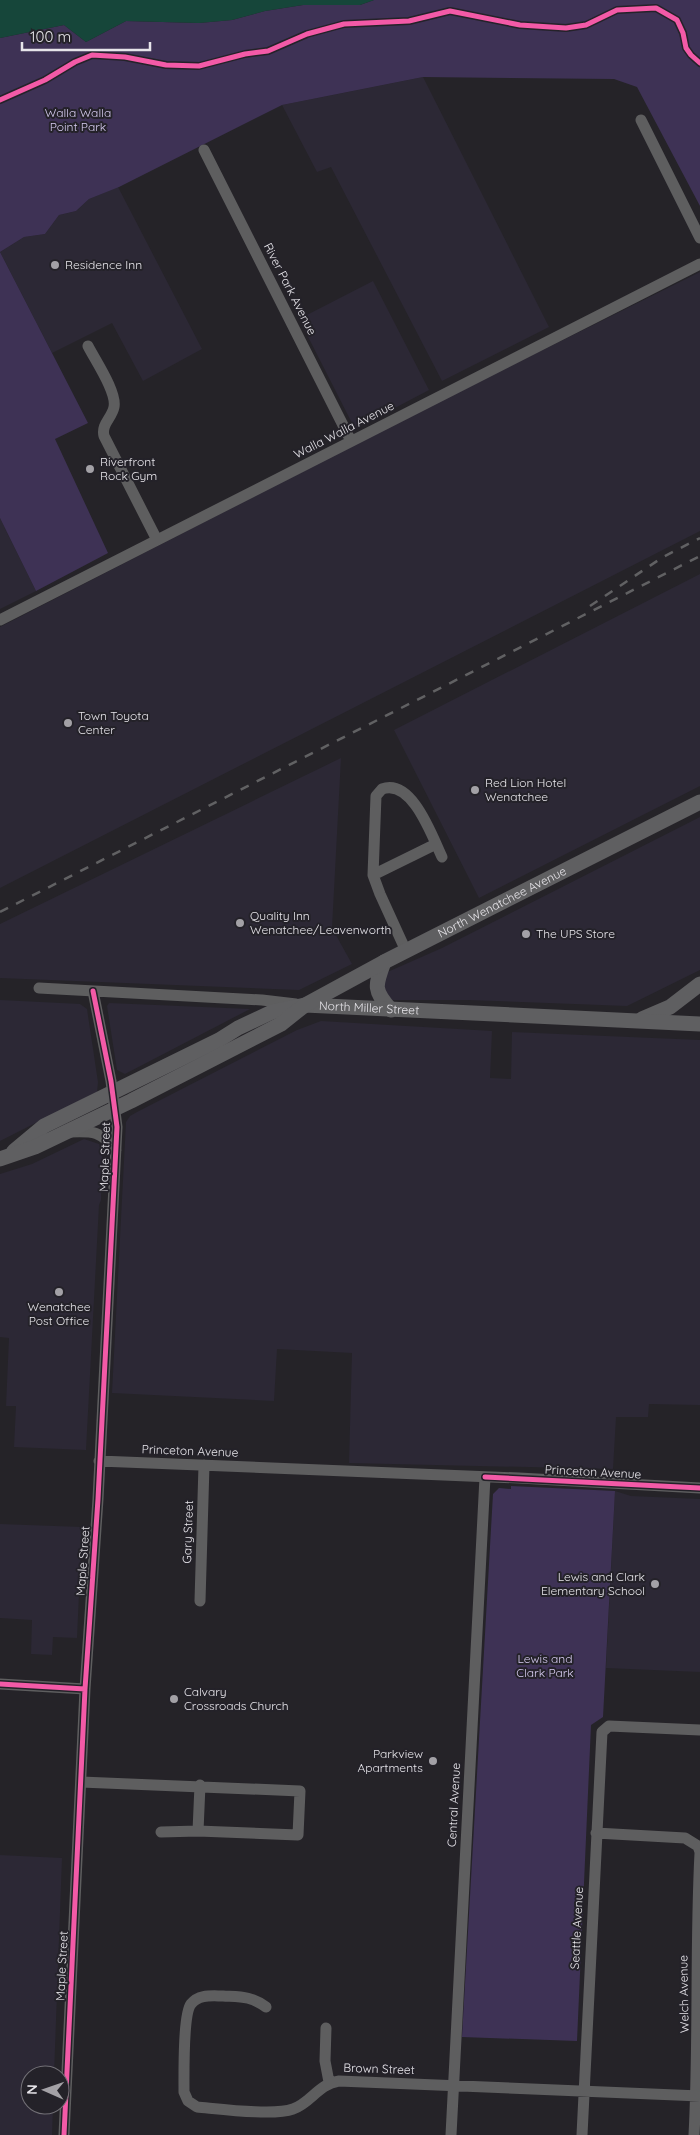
<svg xmlns="http://www.w3.org/2000/svg" width="700" height="2135" font-family="Quicksand,sans-serif">
  <rect width="100%" height="100%" fill="#252328"/>
  <path fill="#2c2835" d="M423,77L549,327L442,381L331,167L317,172L282,105Z
    M118,187L202,349L143,381L112,323L52,353L0,252L24,237L45,234L59,215L76,211L89,199Z
    M700,272V531L0,888V627L436,403Z
    M373,281L429,390L355,429L299,319Z
    M0,518L36,591L0,609Z
    M700,574V786L479,898L394,730Z
    M341,758L332,928L352,964L299,990L0,978V924Z
    M700,817V970L627,1006L468,1000H385L383,974L442,948Z
    M0,1000L80,1004L87,1009L98,1082L97,1092L0,1141Z
    M109,1003L250,1009L125,1074L117,1070L107,1006Z
    M321,1021L492,1031L490,1078L511,1079L512,1032L700,1040V1405L649,1404L648,1417H616L613,1469L349,1463L352,1353L277,1349L274,1401L112,1393L126,1122L130,1116L137,1112L297,1030Z
    M84,1139L99,1144L102,1150L101,1200L99,1205L86,1450L14,1447L16,1406H6L9,1338L0,1337V1174L32,1164Z
    M615,1491L631,1496L700,1499V1672L606,1668Z
    M0,1524L82,1527L77,1638L53,1637L52,1655L31,1654L32,1620L0,1618Z
    M0,1855L62,1858L54,2075H30V2105H53L52,2135H0Z"/>
  <path fill="#3e3255" d="M374,0H700V206L637,87L614,79L423,77L282,105L119,187L89,199L76,211L59,215L45,234L24,237L0,252L88,423L55,439L108,553L36,591L0,518V38L64,25L86,42L126,21L199,23L232,20L265,11L303,5H360Z
    M511,1486L615,1491L603,1717L591,1725L577,2041L462,2037L493,1494L499,1488L511,1489Z"/>
  <path fill="#16463a" d="M0,0H374L360,5H303L265,11L232,20L199,23L126,21L86,42L64,25L0,38Z"/>
  <g fill="none" stroke-linecap="round" stroke-linejoin="round">
    <path stroke="#5e5e5f" stroke-width="11" d="M641,120L700,238
      M204,150L351,441
      M88,346C95,360 117,392 114,407C112,418 101,424 104,436L157,540
      M0,620L700,264
      M373,875L436,844
      M406,951L380,894L373,875L376,796L382,789C412,778 432,836 442,857
      M39,988L262,1000L296,1004
      M70,1132C93,1131 101,1131 116,1150
      M99,1461L519,1478L700,1488
      M200,1601L204,1465
      M0,1684L85,1689
      M81,1782L300,1791L298,1835L198,1831L161,1832
      M198,1831L200,1785
      M596,1833L685,1838L698,1846L700,1852
      M266,2007C251,1996 241,1997 223,1996C212,1996 199,1994 191,2004C183,2014 184,2076 184,2092L188,2101L197,2107C220,2109 274,2116 293,2109C311,2103 318,2084 339,2081L700,2096
      M326,2028L325,2061L329,2082
      M64,2135L85,1689L98,1499L117,1127L111,1081L93,991
      M451,2135L485,1477
      M582,2135L602,1732L609,1726L700,1730
      M694,2135C699,2041 695,1947 700,1853"/>
    <g stroke="#5f5f61" stroke-width="15">
      <path d="M384,962C375,986 373,990 391,1010"/>
      <path d="M642,1019L670,1007L700,984"/>
      <path id="s1" d="M14,1151L44,1126L219,1040L238,1028L272,1012L305,1005L700,1024"/>
      <path id="s2" d="M0,1159L35,1147L131,1101L281,1024L305,1005L384,962L700,802"/>
    </g>
    <path stroke="#616163" stroke-width="2.5" stroke-dasharray="9 9" stroke-linecap="butt" d="M590,606L663,557L700,538
      M0,912L700,556"/>
    <defs>
      <path id="cycleway" d="M0,100L45,80L75,62L92,55L125,57L166,65L199,66L245,54L268,51L307,34L344,24L409,21L450,11L520,25L566,28L586,25L617,10L656,8L677,20L683,33L686,48L691,55L700,63
        M485,1477L700,1488
        M0,1684L85,1689
        M64,2135L85,1689L98,1499L117,1127L111,1081L93,991"/>
    </defs>
    <use href="#cycleway" stroke="#242229" stroke-width="8"/>
    <use href="#cycleway" stroke="#f35aa7" stroke-width="5"/>
  </g>
  <g fill="#a3a1a6" stroke="#242229" stroke-width="2">
    <circle cx="55" cy="265" r="5"/>
    <circle cx="90" cy="469" r="5"/>
    <circle cx="68" cy="723" r="5"/>
    <circle cx="475" cy="790" r="5"/>
    <circle cx="240" cy="923" r="5"/>
    <circle cx="526" cy="934" r="5"/>
    <circle cx="59" cy="1292" r="5"/>
    <circle cx="655" cy="1584" r="5"/>
    <circle cx="174" cy="1699" r="5"/>
    <circle cx="433" cy="1761" r="5"/>
  </g>
  <g text-anchor="middle" stroke-width="4" stroke-linejoin="round" paint-order="stroke">
    <g font-size="12" fill="#d7ccf1" stroke="#242229">
      <text x="78" y="117">Walla Walla<tspan x="78" dy="14">Point Park</tspan></text>
      <text x="545" y="1663">Lewis and<tspan x="545" dy="14">Clark Park</tspan></text>
    </g>
    <g font-size="12" fill="#e7e5ea" stroke="#242229" text-anchor="start">
      <text x="65" y="269">Residence Inn</text>
      <text x="100" y="466">Riverfront<tspan x="100" dy="14">Rock Gym</tspan></text>
      <text x="78" y="720">Town Toyota<tspan x="78" dy="14">Center</tspan></text>
      <text x="485" y="787">Red Lion Hotel<tspan x="485" dy="14">Wenatchee</tspan></text>
      <text x="250" y="920">Quality Inn<tspan x="250" dy="14">Wenatchee/Leavenworth</tspan></text>
      <text x="536" y="938">The UPS Store</text>
      <text x="59" y="1311" text-anchor="middle">Wenatchee<tspan x="59" dy="14">Post Office</tspan></text>
      <text x="645" y="1581" text-anchor="end">Lewis and Clark<tspan x="645" dy="14">Elementary School</tspan></text>
      <text x="184" y="1696">Calvary<tspan x="184" dy="14">Crossroads Church</tspan></text>
      <text x="423" y="1758" text-anchor="end">Parkview<tspan x="423" dy="14">Apartments</tspan></text>
    </g>
    <g font-size="12" fill="#e7e5ea" stroke="#242229">
      <text transform="translate(290 289) rotate(63)" y="4">River Park Avenue</text>
      <text transform="translate(344 430) rotate(-27)" y="4">Walla Walla Avenue</text>
      <text dy="4" stroke="none"><textPath href="#s2" startOffset="565">North Wenatchee Avenue</textPath></text>
      <text dy="4" stroke="none"><textPath href="#s1" startOffset="392">North Miller Street</textPath></text>
      <text transform="translate(105 1157) rotate(-88)" y="4">Maple Street</text>
      <text transform="translate(190 1451) rotate(2)" y="4">Princeton Avenue</text>
      <text transform="translate(593 1472) rotate(3)" y="4">Princeton Avenue</text>
      <text transform="translate(188 1532) rotate(-88)" y="4">Gary Street</text>
      <text transform="translate(83 1561) rotate(-86)" y="4">Maple Street</text>
      <text transform="translate(454 1805) rotate(-87)" y="4">Central Avenue</text>
      <text transform="translate(577 1928) rotate(-87)" y="4">Seattle Avenue</text>
      <text transform="translate(62 1966) rotate(-87)" y="4">Maple Street</text>
      <text transform="translate(684 1994) rotate(-91)" y="4">Welch Avenue</text>
      <text transform="translate(379 2069) rotate(2)" y="4">Brown Street</text>
    </g>
  </g>
  <g transform="translate(45 2090) rotate(272)"><circle r="24" fill="#242229" stroke="#727076"/>
  <path d="M0-4L9 19L0 12L-9 19Z" fill="#a3a1a6"/>
  <text y="-8" font-size="14" font-weight="bold" text-anchor="middle" fill="#e7e5ea">N</text>
  </g>
  <path d="M22 42v8h128v-8" fill="none" stroke="#e7e5ea" stroke-width="2.5"/>
  <text x="30" y="42" font-size="15" fill="#e7e5ea" stroke="#242229" stroke-width="4" paint-order="stroke">100 m</text>
</svg>
